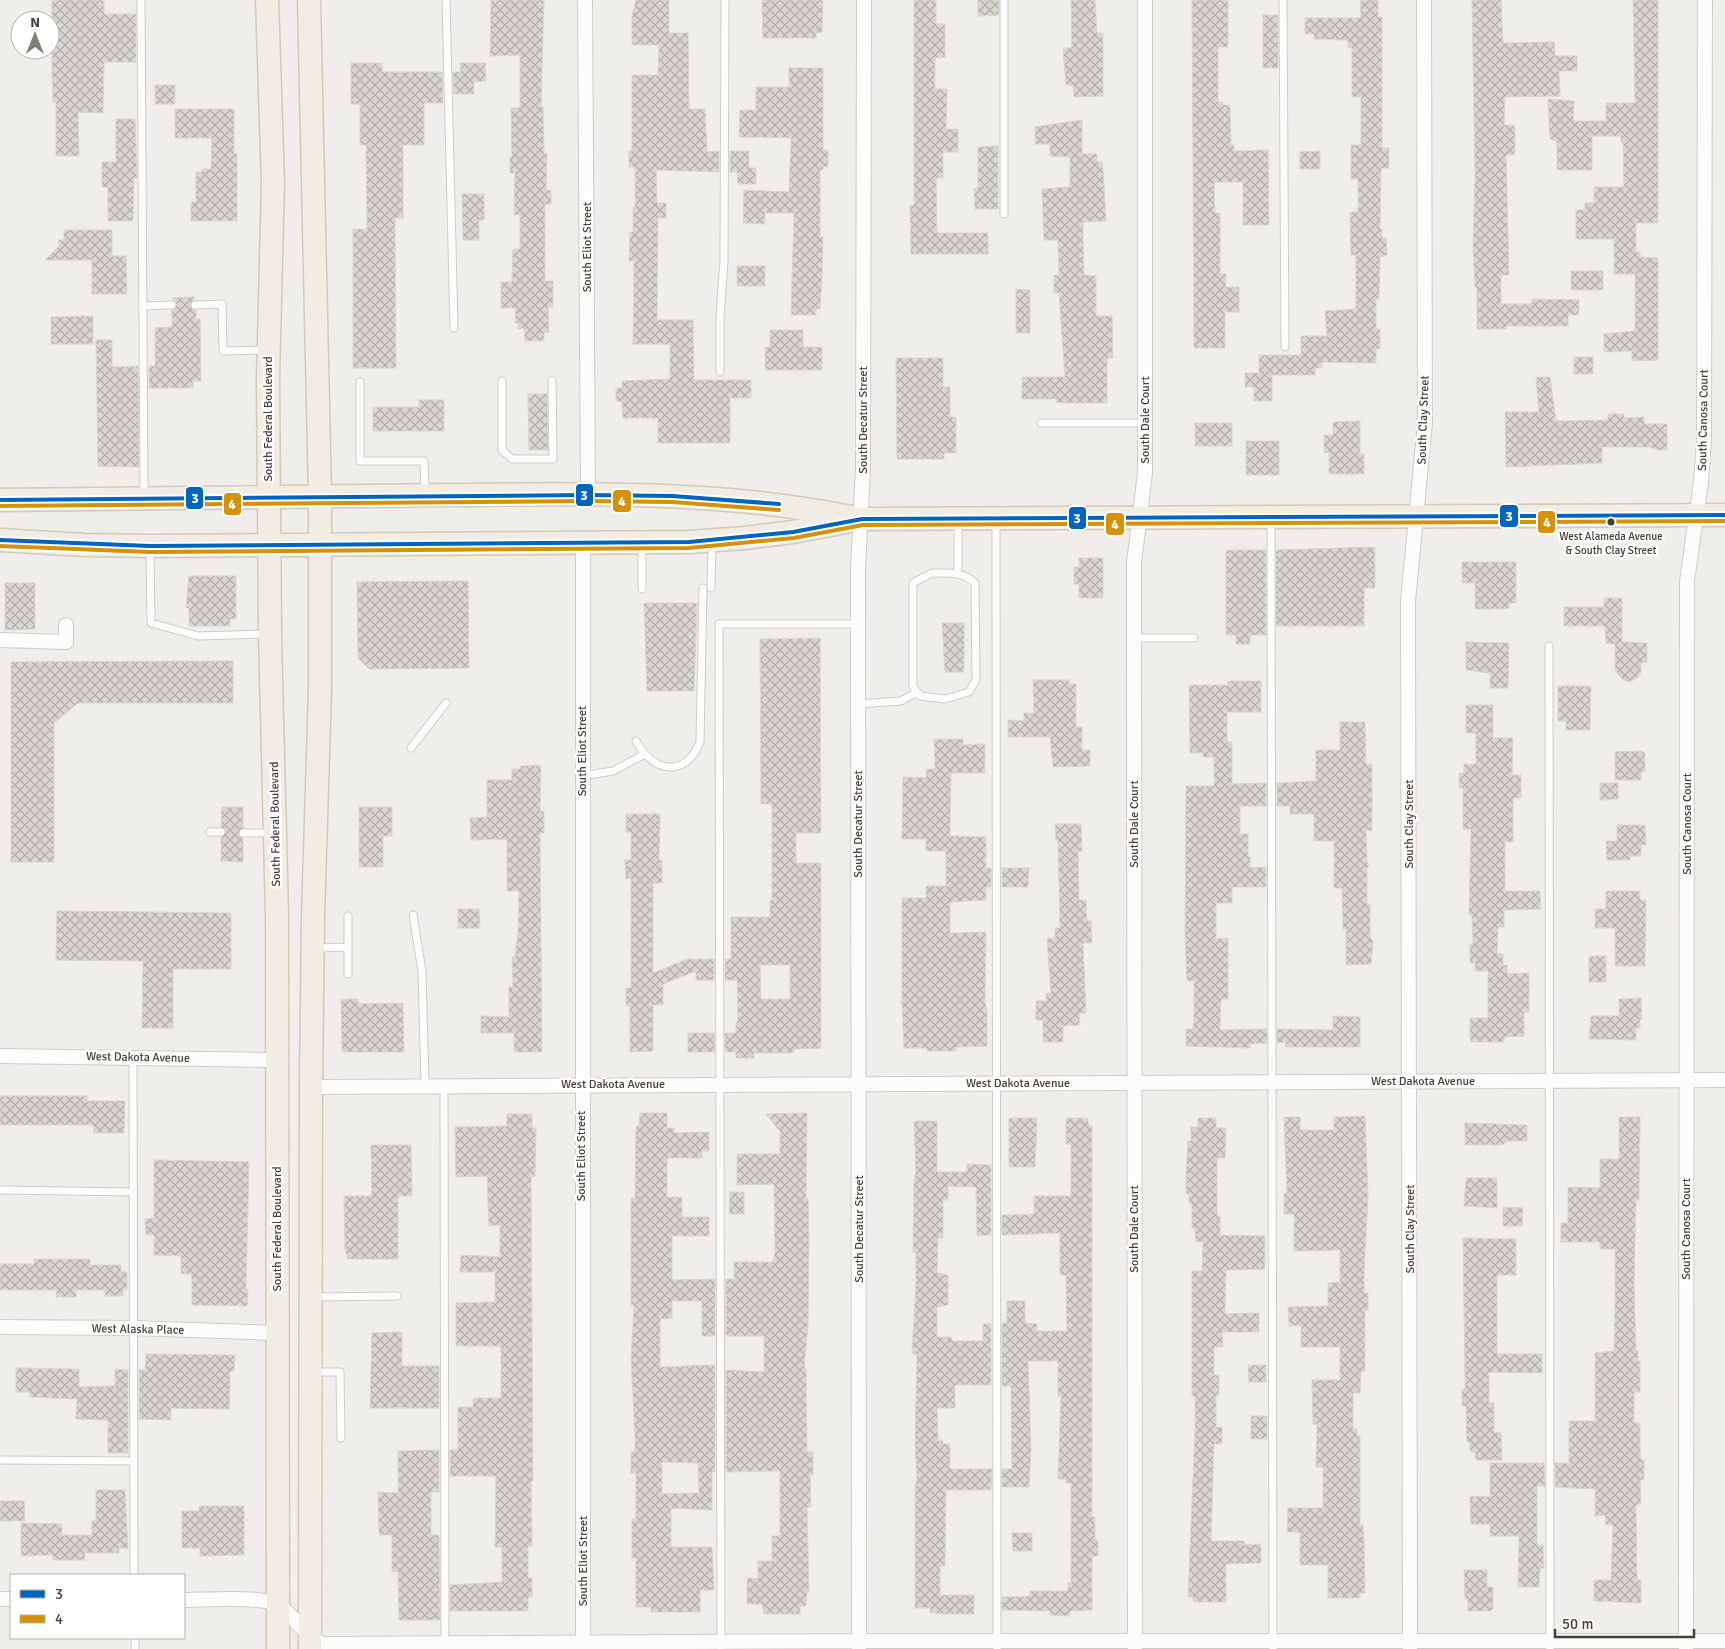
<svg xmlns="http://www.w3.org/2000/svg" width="1725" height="1649" font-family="Signika,sans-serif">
  <defs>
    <pattern id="building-cross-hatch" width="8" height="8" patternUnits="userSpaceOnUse" patternTransform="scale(1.25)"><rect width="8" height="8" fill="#d9d6d2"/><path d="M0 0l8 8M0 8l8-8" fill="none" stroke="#b2afab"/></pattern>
  </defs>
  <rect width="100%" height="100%" fill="#f0eeeb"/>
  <path fill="url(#building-cross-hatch)" stroke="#d8d5d1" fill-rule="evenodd" d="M52,0H104V14H136V62H104L103,113L78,112L79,156H56V102H53L52,68Z
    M491,0H544L541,107H543L544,154H547L546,190H551V204H545V281H553V307H548L549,332H544V341H525L524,328L518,329V323H515L516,308H501V282H512L513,249H520V215H514L515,173H510V157H512L511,108H520V55L490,56Z
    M636,0H669V33H688L689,109H705L707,152L719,151V172L656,170L657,203H666V218H658L657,320H693L694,380H751V398H730V443H658V418H623L622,402L616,401V388H622V381L670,379V344H633L634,261H629L630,232H633V207H635V171L634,167H629V151H632V75H658L659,45H632V16Z
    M762,0H823L822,32L816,33V38H763Z
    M914,0H936V24H945V57L935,58V89H947L946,129H958V152H943V178H936L937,233H988V254H911L910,205H914Z
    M978,0H999V15L978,16Z
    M1071,0H1095L1097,33H1103V96L1074,97L1073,85H1066L1063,48H1072Z
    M1192,0H1228V47H1218V102H1223V105H1230L1231,145H1234V151L1268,150L1269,225H1243V182H1214L1215,213H1220V274H1226V287H1239V312H1225V348H1194Z
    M1361,0H1378V17H1382V148H1389V168H1382L1381,170L1380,229H1382V238H1386L1387,255L1380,257L1379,299H1376V329H1380V349H1376V363L1322,362V368H1315V375H1272V401H1254V387H1245V373H1259V355H1301V336H1327L1325,311L1356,309V255H1351L1350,212H1358V179H1351V145H1361V97H1352V48H1348V40L1314,39V34H1305V18H1360Z
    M1472,0H1501L1503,43L1554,42L1555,56H1577V71H1559L1560,96L1505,97L1504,125H1515V155H1506L1509,275H1501V304H1532V299L1579,300V315H1568V326H1506V329H1477V288L1475,286L1473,246L1475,176Z
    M1633,0H1658V223H1636V252H1640V257L1658,258V360L1632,361V351L1604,352V334L1635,331V274H1614V239H1576V210H1585V203H1594V187H1624L1623,142H1621V136H1592V170H1557V141L1550,139L1548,99L1574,101L1573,121H1606V103H1635Z
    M1263,15H1278V68H1263Z
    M351,63H382V72H442L443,103H424V145H403V218H395L396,368H353V229H367L366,145H360V104H351Z
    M460,63H485L486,81L474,82V94H454L453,72H461Z
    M789,68H823V150H828V167L823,166V170H820V237H823L822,277L820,309H816V315H791L794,213H765V224L743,223L744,190L789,192L791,138L739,137L740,110H756V87H789Z
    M155,85H175V104H155Z
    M175,109H234V154H237V221H191V202H196V172H202V169H211L212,138H175Z
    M116,119H135L137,178H134L133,221H108V187H102V162H116Z
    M1082,120V154H1097V162H1102L1103,170L1106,221L1083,222V238L1084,275L1096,276V316H1112L1113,358H1107V403H1065L1056,402V399H1022V377H1065L1059,293H1054V275H1059L1058,240H1044L1042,189L1070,187V157L1050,156V144H1035V127Z
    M998,146V209H975L974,189L978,188V147Z
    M730,151H749V168H756V184H738L737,172H730Z
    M1320,151V169H1300V152Z
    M462,194H484V220H479V240H463Z
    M64,230H112V256H126L127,294H92V260H45L59,246V240H64Z
    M737,266H765V286H737Z
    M1571,271H1603V290H1571Z
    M1016,289L1030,290V333H1016Z
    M195,297L190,306L196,310V319H200L201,381H193V388H149V366H155V328L172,327V310L177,305L172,298Z
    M93,316V344H51V317Z
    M770,330H803V347H822V370H765V347H770Z
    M96,340H112V367L138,366L139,467L98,466Z
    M1574,357H1593V374H1574Z
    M896,358H943V387H950V417H956V453H944V459H897Z
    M1536,377H1550L1556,421L1608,420V414H1624V418L1644,417V424H1667V450H1659L1649,447H1602V463L1506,467L1505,412H1539Z
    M528,394H547L548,450H529Z
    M419,400H444V431H373V407H419Z
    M1360,421V454H1364V474H1329V452L1324,453V435H1333V422Z
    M1195,423H1232V446H1195Z
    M1246,441H1279V475H1246Z
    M1375,547V588H1364V626H1276V550Z
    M1226,550H1266V635H1250V644H1236V635H1226Z
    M1079,558H1103V598H1079V584H1074V567H1079Z
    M1462,562H1516V603H1509V608L1504,609H1475V583H1462Z
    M189,576H236V619H230V626H189V608H186Z
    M468,581L469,668L369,669L358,658L357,582Z
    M5,583H35V629L5,630Z
    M1604,598H1622V642L1647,643V662L1641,663V672L1636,679L1628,682L1622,679L1615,670V644L1606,643L1605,626H1564V607H1604Z
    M644,603H697L694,691H647Z
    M942,623H964V672H945Z
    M820,638L821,833H796V863H821V1048L796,1049L792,1053H754V1058H736V1052H725V1033H736V1022H738L737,980H725V959H731V917H770V900H772V804H761L760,639ZM760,965H790V999H761Z
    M1466,642L1509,643L1508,688H1490V673L1466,670Z
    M233,661V703H78L54,723V862H11V662Z
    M1033,680H1069V684H1076V727H1082V750H1090V766L1053,767L1050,737H1008V720L1024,721V713H1034Z
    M1228,681H1261V712H1227V742H1232V784L1266,783V806H1240V834H1248V857H1250V868L1266,867V887H1232V903H1216V939L1228,938V999H1221L1220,1030L1267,1029V1043L1250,1044V1048L1186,1046V1029H1193L1194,1017V981H1187L1185,935L1186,786H1214V757H1203V753H1190L1189,685H1228Z
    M1558,686H1591L1590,730H1566V721H1558Z
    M1466,705H1493V738H1513L1512,775H1521V798H1513V842H1505V891H1540L1541,909L1504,910V927H1498L1497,954H1503V965H1507V974L1529,973V1012H1524V1036L1505,1037L1503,1042H1471L1470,1038V1018H1488V971H1475V963H1470V944H1473L1472,915H1469L1471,829H1463V788H1459V773H1464V764H1476V733H1466Z
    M1340,722H1365L1366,764H1372V831L1366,830L1367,862L1369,865L1367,868V904H1370V937L1373,941L1371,964L1346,965V929H1343L1342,888H1334V841H1314V814H1290V806H1277V783L1316,781V750H1340Z
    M934,739H963V745L985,744V773H951L950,836L986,837V868H991V887H986V900L950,902V933L986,932L985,1003L987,1009V1046L956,1047V1051H927V1048H904L902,1003V898H926V886H946V851H926V839H902L903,777L926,778V769H935Z
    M1641,751L1645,753V772H1641V780H1615V752Z
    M541,765L540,811H544V833H540L542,1052H514V1033H481V1016L509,1017V987H513L512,957H515L518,931L519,891H507V839L471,840L470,818L487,817V780H512V769H520L521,766Z
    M1600,783H1618V799L1600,800Z
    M222,807H243V828L238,833L239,836L243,838V862L221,861V837L226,832L221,827Z
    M359,807H392V836H383V867H359Z
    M626,814H660L659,860H662V883H653V973L687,959H714V980H696V971L663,984V1005H653V1051L630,1052V1006H626V988H631V878L626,879L625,860H631V832H626Z
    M1055,824H1081L1082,851H1078L1079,900H1086L1087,921H1091L1092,943H1083L1086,1013H1079L1080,1025L1063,1026V1042H1043V1020H1036V1001H1046V993H1051L1047,939L1055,938V928H1060L1058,840H1056Z
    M1617,825H1645L1646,845H1641V856H1630V860H1607L1606,841H1617Z
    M1002,868H1029L1028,887H1002Z
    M1606,891H1640V900H1646L1645,966H1615V928H1595V909H1606Z
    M458,909H479L480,928H458Z
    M57,911L231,913V969H173V1028H142L143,961L56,960Z
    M1589,956H1606V982H1589Z
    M1641,998L1642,1019H1640V1028H1636V1040L1589,1039L1591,1016H1619V999Z
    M341,999H358V1004L403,1003L404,1052H342Z
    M1333,1016L1360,1017V1047H1286L1285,1042L1277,1043V1029L1333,1030Z
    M688,1033H714L715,1052H688Z
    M0,1096H87V1101H125L124,1133H94L93,1125H0Z
    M640,1113H667V1128H674V1133L709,1132V1151H702V1158H667V1197H682V1217H709V1236H672V1280L715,1279V1336H702V1301H672V1318L660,1319V1367L715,1365V1472H712V1510L671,1508V1547H712L714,1590H700V1612H651V1607H636V1558H632V1519H636V1473H631V1452H635V1437L631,1359L634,1305H631V1198H635L636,1128L639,1124ZM662,1462L698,1463L699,1493L662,1494Z
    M807,1113L806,1198H808L809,1240L808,1325L804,1368H806L807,1452H813V1475H810L811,1507H807L809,1592H807L806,1606H800V1614H764L762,1604H747V1578L758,1579V1561H772V1536H780V1471L726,1472V1370L764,1372V1336H726V1279H734V1262H773L775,1251L774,1184L737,1185V1154H780V1131L766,1114Z
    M507,1114H532V1128H536L535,1176L531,1177L533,1481H531L532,1536V1546H528V1578H532V1597H528V1611H450V1585L502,1582V1547H495L496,1476H450V1450H458V1407H473V1398H501V1346H456V1303L495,1302V1272H460L461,1255L500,1257V1225L489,1226L487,1176L456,1177L455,1127L507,1126Z
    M1365,1116L1368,1197L1364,1271V1293H1368V1310H1365V1371H1361L1360,1393H1353V1429H1357V1436H1360V1525H1363L1364,1544L1365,1593H1360V1598H1328V1565H1300V1532H1287L1288,1508H1323V1467H1316L1317,1424H1313L1312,1380H1340V1347H1301V1325L1289,1326L1288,1307L1328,1306V1283L1340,1282V1250L1294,1251V1214H1284V1193H1287L1284,1117H1300V1130H1334V1117Z
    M1619,1117H1640L1639,1200H1636L1634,1286L1636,1351H1638V1361H1640V1392H1634V1423H1640V1451L1641,1460H1644V1480H1640L1641,1504H1636L1637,1580H1641V1603L1594,1601V1580H1611L1613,1525H1606L1605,1515L1595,1516V1489L1555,1487V1463H1569V1421H1595V1353L1614,1351L1615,1304V1249H1600V1242H1561V1223H1568V1187L1600,1188V1159H1619Z
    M1009,1118H1037L1035,1167H1009Z
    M1066,1118H1087L1089,1126H1092V1517H1095V1540H1098V1556H1092V1610L1070,1611L1069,1616L1050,1615V1611L1002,1610V1597L1030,1596V1591H1068V1583H1071V1483H1066V1479H1058L1061,1396H1058V1361H1028L1031,1448L1029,1487H1002V1469H1012V1468L1011,1386H1002V1323H1007V1301H1025V1323L1037,1324V1331H1067L1066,1275H1060V1233L1002,1235V1215L1034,1214V1196H1071V1144H1066Z
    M1198,1118H1216V1128H1226L1225,1158H1217V1216H1220V1235L1265,1236V1269L1226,1270L1225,1314L1259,1313V1332H1222L1223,1347H1214V1375H1219V1395H1216V1427H1222V1444H1214L1211,1541H1244V1545L1261,1544V1563L1226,1564V1602H1193V1597H1188L1195,1430V1396H1192V1271H1202L1203,1242H1196L1195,1228H1192V1204H1189V1194H1186V1176L1188,1141H1191V1127H1198Z
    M914,1121H937V1172H967V1164L991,1165V1235L977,1236L976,1187L948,1186V1200H943V1238H938L937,1273L948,1275V1305L937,1307V1337H951L952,1341H983V1324H991V1385H955V1408H937L938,1441H943V1444H950V1469H992L991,1490H946L945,1566H940V1595H974V1614H939L930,1612V1608H915V1488L917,1478L915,1442L917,1355L912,1353L916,1284V1252H913L914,1181L916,1172Z
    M1465,1123L1527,1125V1141H1508L1502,1145H1465Z
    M371,1145H411L412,1196H398V1259H348L345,1249L344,1196H372Z
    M154,1160L249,1162L246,1289H248L247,1306L192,1305V1274H181V1256L154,1255V1235H146L145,1219L154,1218Z
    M1466,1178H1497V1208L1464,1206Z
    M730,1192H744V1214H729Z
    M1503,1207L1523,1208L1522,1226H1503Z
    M1463,1238L1516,1239V1275H1497V1354H1542V1373L1489,1372V1403H1494V1433L1501,1432L1502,1460H1476L1475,1453L1470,1451V1442H1467L1466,1406H1462V1389H1465V1379Z
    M34,1259H90V1265H121V1272H127V1290H123V1296H105V1290H76V1297H56L57,1290H0V1264H34Z
    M402,1332V1366H439V1408H370L372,1333Z
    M146,1354L235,1355L234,1371H230L229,1409L171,1408V1420L139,1419V1370H145Z
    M1248,1365H1266V1382H1249Z
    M16,1368L79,1369V1387L115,1386V1369L128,1370V1453H108V1420L76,1419L77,1399L30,1397V1392H16Z
    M1251,1416H1267V1439H1251Z
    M438,1450H439V1492H431V1535H439L440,1620H399L398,1571L392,1572V1535H379L378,1492L398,1493V1451Z
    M1490,1463H1544L1545,1486H1537V1545H1543L1544,1568H1540L1539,1587H1518L1519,1536H1490V1524H1471L1470,1496L1490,1497Z
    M96,1490H125L128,1548H119V1553H85V1560H53V1555L21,1556V1523L62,1524V1535H92V1521H96Z
    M0,1501H24L25,1521H0Z
    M199,1506H244V1555L200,1556V1548H182V1511H199Z
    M1012,1533H1032V1551H1013Z
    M1464,1570H1487V1587H1493V1609L1490,1611H1468V1599H1465Z"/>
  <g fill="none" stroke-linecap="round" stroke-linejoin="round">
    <defs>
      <path id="lane" d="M141,0L144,495
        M446,0L454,328
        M1283,0L1285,347
        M1004,214V0
        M195,305L222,304L223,351L266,350
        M144,306L172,305
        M720,372V316L724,261L725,0
        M502,381V450L512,459H553L552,380
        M360,382V461H424L425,492
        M1041,423H1145
        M1271,520L1273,1649
        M958,522V573
        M996,522L997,1649
        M150,549L151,623L198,636L266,634
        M932,573C949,573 962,571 975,583L976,680L969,692L945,699L920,696L913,687V583Z
        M711,588L712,544
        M642,589V545
        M1134,638H1194
        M1549,646L1550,1649
        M858,704L901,701L917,692
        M636,741C653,773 686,778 700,742L703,588
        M411,748L446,703
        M582,776L613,771L643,755
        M210,832H221
        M243,833H273
        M413,915L422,971L425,1085
        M348,916V974
        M316,948L347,947
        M133,1057L134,1575
        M444,1085L445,1644
        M0,1190L133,1192
        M314,1297L397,1296
        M314,1372H340L341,1438
        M0,1460L134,1461
        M135,1638V1649
        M721,1649L719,624H858"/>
      <path id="street" d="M585,0L588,495
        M583,544V1649
        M0,640L66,642V625
        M0,1056L276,1060
        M311,1087L1725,1080
        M0,1327L134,1328L277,1333
        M0,1599H11
        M184,1600C204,1600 265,1595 280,1606C297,1619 303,1635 323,1644L859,1641H1725
        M859,1649L858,569L863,469L864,0
        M1135,1649L1134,563L1145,473V0
        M1410,1649L1408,601L1425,423L1424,0
        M1686,1649L1687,581L1701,482L1704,441L1705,0"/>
      <path id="primary" d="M267,0L273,183L268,379L270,634L277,916L278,1649
        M309,0L320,496V689L313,917L311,1087L310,1649
        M0,500C150,497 300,496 450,495C584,494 719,490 851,517
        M0,540L85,545L150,546L689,542L745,538L793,532L862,519L1725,515"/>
    </defs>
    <use href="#lane" stroke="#ceccc8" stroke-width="9"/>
    <use href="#street" stroke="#ceccc8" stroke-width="16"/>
    <use href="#primary" stroke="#d2c9b9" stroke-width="25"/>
    <use href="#lane" stroke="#fdfcfc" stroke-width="7"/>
    <use href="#street" stroke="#fdfcfc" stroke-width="14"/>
    <use href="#primary" stroke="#f1ece4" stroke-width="22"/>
    <defs>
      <path id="bus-1" d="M0,500L588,495L672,496L779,504
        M0,540L150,546L689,542L793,532L862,519L1725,515"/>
      <path id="bus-2" d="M0,506L588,501L672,502L779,510
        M0,546L150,552L689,548L794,538L863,525L1725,521"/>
    </defs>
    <use href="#bus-1" stroke="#fff" stroke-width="8"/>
    <use href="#bus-2" stroke="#fff" stroke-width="8"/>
    <use href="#bus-1" stroke="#0065bd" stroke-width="4"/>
    <use href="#bus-2" stroke="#d4920b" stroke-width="4"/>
  </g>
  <circle fill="#474037" stroke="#fff" stroke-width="2" cx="1611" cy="522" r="4.5"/>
  <g text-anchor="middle" stroke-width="5" stroke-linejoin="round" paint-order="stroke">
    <g font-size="11" fill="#474037" stroke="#fff">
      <text x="1611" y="540">West Alameda Avenue<tspan x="1611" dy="14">&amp; South Clay Street</tspan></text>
    </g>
    <g font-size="12" fill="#474037" stroke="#fff">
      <text transform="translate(587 247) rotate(-90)" y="4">South Eliot Street</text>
      <text transform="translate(268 419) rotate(-90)" y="4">South Federal Boulevard</text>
      <text transform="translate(863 420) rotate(-90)" y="4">South Decatur Street</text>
      <text transform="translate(1145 420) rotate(-90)" y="4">South Dale Court</text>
      <text transform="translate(1423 420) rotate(-88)" y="4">South Clay Street</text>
      <text transform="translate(1703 420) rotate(-89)" y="4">South Canosa Court</text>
      <text transform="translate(582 751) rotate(-90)" y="4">South Eliot Street</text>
      <text transform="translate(275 824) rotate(-91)" y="4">South Federal Boulevard</text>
      <text transform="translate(858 824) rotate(-90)" y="4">South Decatur Street</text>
      <text transform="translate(1134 824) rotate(-90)" y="4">South Dale Court</text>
      <text transform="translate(1409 824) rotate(-90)" y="4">South Clay Street</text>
      <text transform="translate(1687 824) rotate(-90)" y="4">South Canosa Court</text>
      <text transform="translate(138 1057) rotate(1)" y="4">West Dakota Avenue</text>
      <text x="1423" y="1085">West Dakota Avenue</text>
      <text x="1018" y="1087">West Dakota Avenue</text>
      <text x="613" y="1088">West Dakota Avenue</text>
      <text transform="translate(581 1156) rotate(-90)" y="4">South Eliot Street</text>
      <text transform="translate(277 1229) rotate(-90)" y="4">South Federal Boulevard</text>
      <text transform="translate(859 1229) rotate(-90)" y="4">South Decatur Street</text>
      <text transform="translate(1134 1229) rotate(-90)" y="4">South Dale Court</text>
      <text transform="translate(1410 1229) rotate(-90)" y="4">South Clay Street</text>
      <text transform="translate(1686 1229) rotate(-90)" y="4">South Canosa Court</text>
      <text transform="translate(138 1329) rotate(1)" y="4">West Alaska Place</text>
      <text transform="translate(583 1561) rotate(-90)" y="4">South Eliot Street</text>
    </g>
  </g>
  <g stroke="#fff" stroke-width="2">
    <rect x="575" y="483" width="19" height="24" rx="5" fill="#0065bd"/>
    <rect x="185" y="486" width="19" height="24" rx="5" fill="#0065bd"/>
    <rect x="612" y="489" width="20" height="24" rx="5" fill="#d4920b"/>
    <rect x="223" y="492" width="19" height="24" rx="5" fill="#d4920b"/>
    <rect x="1499" y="504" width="20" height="24" rx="5" fill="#0065bd"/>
    <rect x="1068" y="506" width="19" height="24" rx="5" fill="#0065bd"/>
    <rect x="1537" y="510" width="19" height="24" rx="5" fill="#d4920b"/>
    <rect x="1105" y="512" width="20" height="24" rx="5" fill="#d4920b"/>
  </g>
  <g font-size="14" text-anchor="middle" font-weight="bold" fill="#fff">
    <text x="584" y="500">3</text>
    <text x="195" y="503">3</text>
    <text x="622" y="506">4</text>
    <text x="232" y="509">4</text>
    <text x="1509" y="521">3</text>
    <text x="1077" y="523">3</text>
    <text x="1547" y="527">4</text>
    <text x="1115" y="529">4</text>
  </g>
  <rect x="10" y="1574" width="175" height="65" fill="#ffffff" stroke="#b5b3af"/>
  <rect x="20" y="1590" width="25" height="8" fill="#0065bd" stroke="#b5b3af"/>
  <text x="55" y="1599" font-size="15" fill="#474037">3</text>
  <rect x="20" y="1615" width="25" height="8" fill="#d4920b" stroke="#b5b3af"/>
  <text x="55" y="1624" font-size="15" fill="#474037">4</text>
  <g transform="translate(35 35)"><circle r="24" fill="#ffffff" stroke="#b5b3af"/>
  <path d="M0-4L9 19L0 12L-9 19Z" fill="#827d76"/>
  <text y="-8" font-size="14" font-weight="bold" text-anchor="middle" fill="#474037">N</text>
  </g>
  <path d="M1555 1629v8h139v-8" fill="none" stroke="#474037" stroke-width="2.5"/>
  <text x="1562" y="1629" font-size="15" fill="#474037" stroke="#ffffff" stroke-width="4" paint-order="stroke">50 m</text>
</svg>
